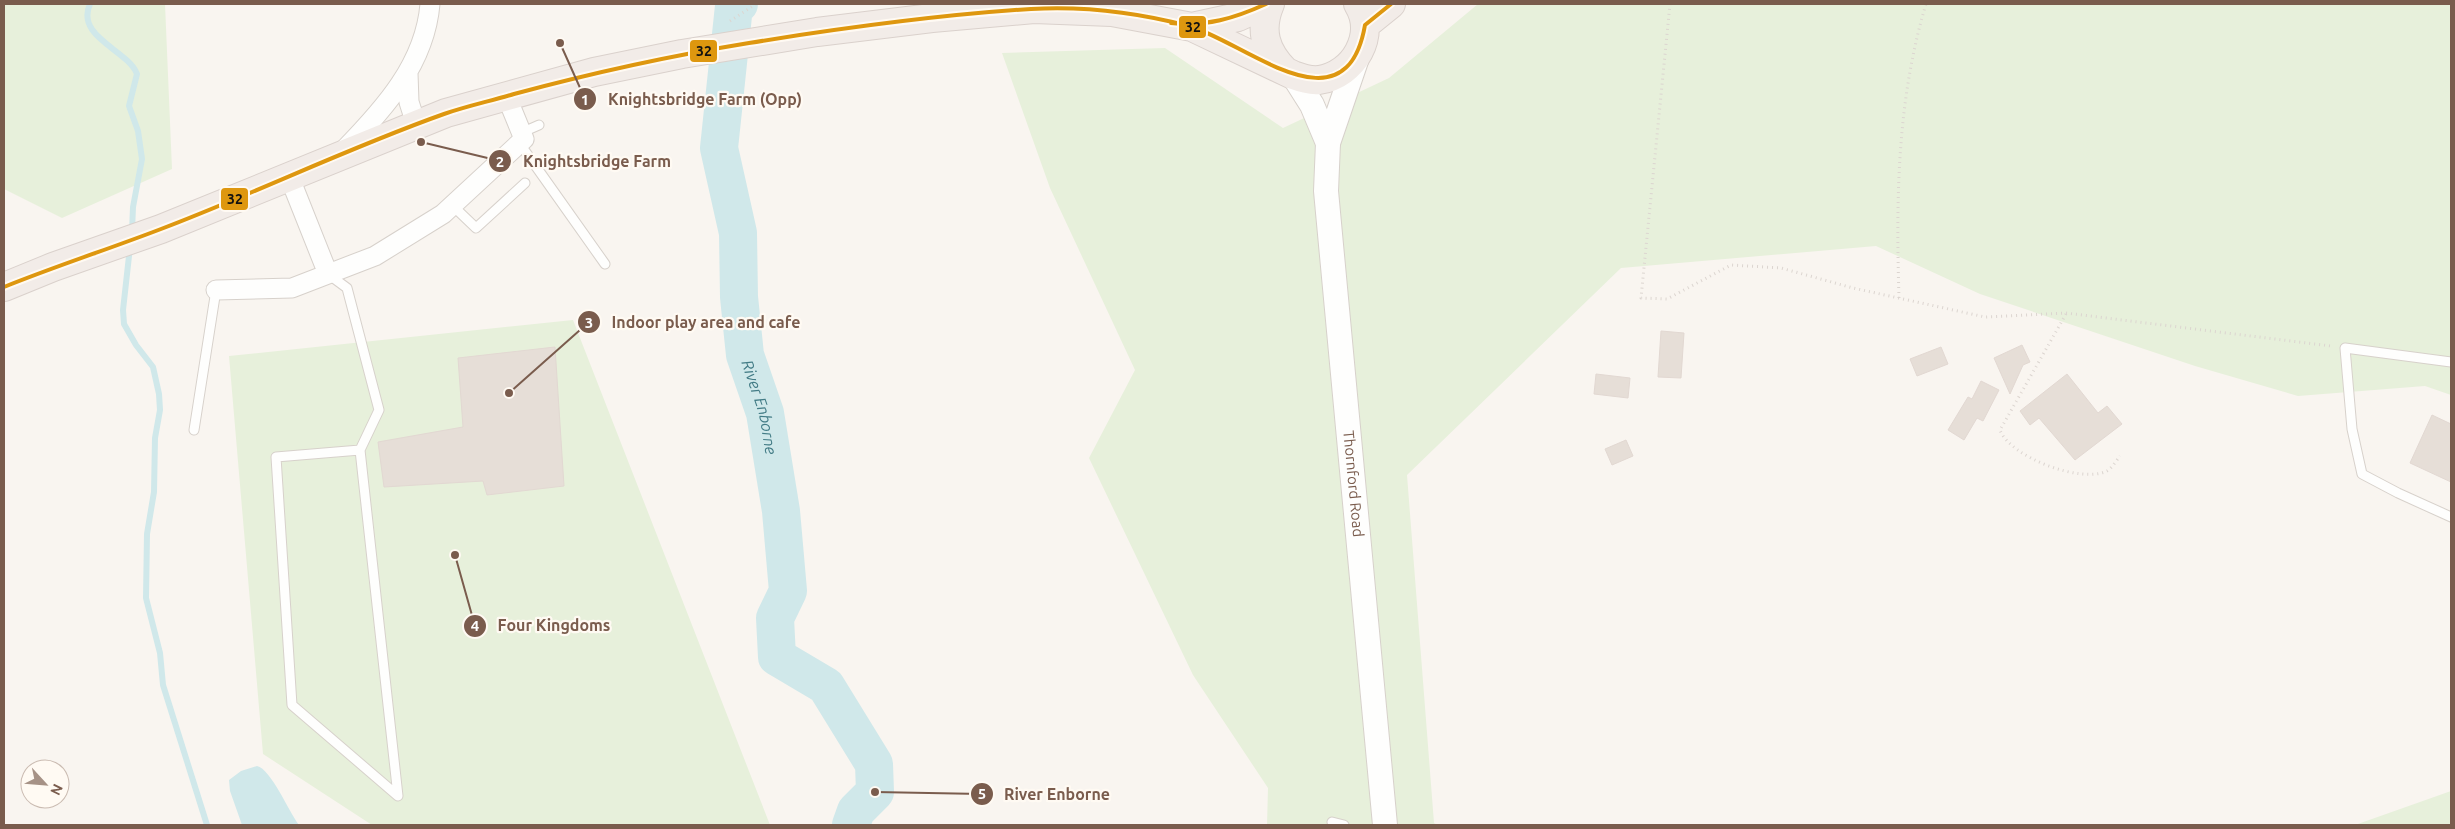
<svg xmlns="http://www.w3.org/2000/svg" width="2455" height="829" font-family="Ubuntu,sans-serif">
  <rect width="100%" height="100%" fill="#f9f5f0"/>
  <path fill="#e7f0db" d="M4,4H165L172,169L62,218L4,189Z
    M1478,4H2451V395L2425,386L2298,396L2195,366L1980,294L1876,246L1621,268L1407,475L1434,823L1437,825H1267L1268,788L1193,675L1089,458L1135,370L1050,188L1002,53L1165,48L1283,128L1389,78Z
    M573,320L770,825H372L263,754L229,356Z
    M2451,791V825H2355Z"/>
  <path fill="#d0e8ea" d="M257,766C271,769 289,812 299,825H242L230,791L229,780L241,771Z"/>
  <g fill="none" stroke-linecap="round" stroke-linejoin="round">
    <path stroke="#d0e8ea" stroke-width="6" d="M90,4C75,37 128,50 137,74L129,106L138,131L142,159L133,207L132,232
      M130,247L123,310L124,324L136,345L153,367L159,394L160,410L155,438L154,492L147,534L146,598L160,653L163,685L207,825"/>
    <path stroke="#d0e8ea" stroke-width="38" id="s1" d="M739,4L734,6L719,148L738,233L739,297L745,355L765,413L781,511L788,591L775,618L777,657L826,686L874,764L875,792L856,811L851,825"/>
  </g>
  <path fill="#e6ded7" stroke="#e2d8d2" d="M1661,331L1684,333L1681,378L1658,377Z
    M2022,345L2030,362L2023,365L2010,394L1994,358Z
    M555,347L564,486L487,495L483,481L384,487L378,442L463,427L458,358Z
    M1941,347L1948,364L1917,376L1910,359Z
    M1596,374L1630,378L1628,398L1594,394Z
    M2067,374L2098,413L2107,406L2122,424L2075,460L2039,418L2030,425L2020,411Z
    M1981,381L1999,390L1983,421L1977,418L1964,440L1948,430L1968,397L1972,399Z
    M2432,415L2451,424V482L2410,463Z
    M1626,440L1633,456L1612,465L1605,449Z"/>
  <g fill="none" stroke-linecap="round" stroke-linejoin="round">
    <defs>
      <path id="service" d="M523,132L539,125
        M520,144L605,264
        M452,205L476,228L525,183
        M328,274L347,288L379,410L360,450L276,457L292,705L398,796L360,450
        M2451,362L2345,348L2352,429L2362,474L2398,493L2451,517
        M194,430L216,290
        M1332,822L1344,825"/>
      <path id="minor" d="M408,73L409,102L416,124
        M344,150C384,109 425,64 430,4
        M289,176L328,274
        M216,290L292,288L375,256L443,214L524,139L506,95"/>
      <g id="tertiary">
        <path id="s2" d="M1358,55L1328,143L1326,191L1385,825"/>
        <path d="M1293,75L1312,105L1328,143"/>
      </g>
      <path id="trunk" d="M1270,4C1259,30 1265,51 1285,71
        M1365,25L1391,4
        M1192,27L1238,17L1266,4
        M4,287L53,267L161,229L446,113L594,72L682,54L817,32L932,18L1034,9L1112,12L1192,27L1293,75C1301,78 1310,81 1319,80C1354,75 1377,35 1358,4"/>
    </defs>
    <use href="#service" stroke="#d7d1cb" stroke-width="11"/>
    <use href="#minor" stroke="#d7d1cb" stroke-width="21"/>
    <use href="#tertiary" stroke="#d7d1cb" stroke-width="26"/>
    <use href="#trunk" stroke="#dad1cc" stroke-width="30"/>
    <path stroke="#dcd5d0" stroke-width="3" stroke-dasharray="1 4" stroke-linecap="butt" d="M1670,4L1641,298L1667,299L1731,265L1781,268L1853,288L1985,317L2066,313L2331,346
      M730,21L756,4
      M1899,298C1896,199 1897,100 1926,4
      M2066,314L2000,430C2010,457 2081,484 2107,471C2112,468 2116,461 2120,456"/>
    <use href="#service" stroke="#fefefd" stroke-width="9"/>
    <use href="#minor" stroke="#fefefd" stroke-width="19"/>
    <use href="#tertiary" stroke="#fefefd" stroke-width="24"/>
    <use href="#trunk" stroke="#f2ece8" stroke-width="28"/>
    <defs>
      <path id="bus-1" d="M1171,23C1206,27 1235,18 1266,4
        M4,287C56,266 109,249 161,229C256,193 348,148 444,114C467,106 491,101 514,94C592,73 669,56 749,43C842,28 936,15 1031,9C1082,6 1139,13 1189,26C1245,42 1346,135 1365,25L1391,4"/>
    </defs>
    <use href="#bus-1" stroke="#fffaf3" stroke-width="8"/>
    <use href="#bus-1" stroke="#de970f" stroke-width="4"/>
  </g>
  <g text-anchor="middle" stroke-width="4.5" stroke-linejoin="round" paint-order="stroke">
    <g font-size="15" fill="#7a5c4d" stroke="#fffaf3">
      <text dy="5" stroke="none"><textPath href="#s2" startOffset="435">Thornford Road</textPath></text>
    </g>
    <g font-size="16" font-style="italic" fill="#437c86" stroke="#fffaf3">
      <text dy="6" stroke="none"><textPath href="#s1" startOffset="412">River Enborne</textPath></text>
    </g>
  </g>
  <path fill="none" stroke="#7a5c4d" stroke-width="2" d="M560 43L585 99M421 142L500 161M509 393L589 322M455 555L475 626M875 792L982 794"/>
  <g fill="#7a5c4d" stroke="#fffaf3" stroke-width="2">
    <circle cx="560" cy="43" r="5"/>
    <circle cx="421" cy="142" r="5"/>
    <circle cx="509" cy="393" r="5"/>
    <circle cx="455" cy="555" r="5"/>
    <circle cx="875" cy="792" r="5"/>
    <circle cx="585" cy="99" r="12"/>
    <circle cx="500" cy="161" r="12"/>
    <circle cx="589" cy="322" r="12"/>
    <circle cx="475" cy="626" r="12"/>
    <circle cx="982" cy="794" r="12"/>
  </g>
  <g font-size="15" text-anchor="middle" font-weight="bold" fill="#fff">
    <text x="585" y="105">1</text>
    <text x="500" y="167">2</text>
    <text x="589" y="328">3</text>
    <text x="475" y="631">4</text>
    <text x="982" y="799">5</text>
  </g>
  <g font-size="16" text-anchor="middle" font-weight="bold" fill="#7a5c4d" stroke="#fffaf3" stroke-width="4.5" stroke-linejoin="round" paint-order="stroke">
    <text x="705" y="105">Knightsbridge Farm (Opp)</text>
    <text x="597" y="167">Knightsbridge Farm</text>
    <text x="706" y="328">Indoor play area and cafe</text>
    <text x="554" y="631">Four Kingdoms</text>
    <text x="1057" y="800">River Enborne</text>
  </g>
  <g stroke="#fffaf3" stroke-width="2">
    <rect x="1178" y="15" width="29" height="24" rx="5" fill="#de970f"/>
    <rect x="689" y="39" width="29" height="24" rx="5" fill="#de970f"/>
    <rect x="220" y="187" width="29" height="24" rx="5" fill="#de970f"/>
  </g>
  <g font-size="14" text-anchor="middle" font-weight="bold" fill="#111">
    <text x="1193" y="32">32</text>
    <text x="704" y="56">32</text>
    <text x="235" y="204">32</text>
  </g>
  <rect width="2455" height="829" fill="none" stroke="#7a5c4d" stroke-width="10"/>
  <g transform="translate(45 784) rotate(116)"><circle r="24" fill="#fffaf3" stroke="#cabbb1"/>
  <path d="M0-4L9 19L0 12L-9 19Z" fill="#a69286"/>
  <text y="-8" font-size="14" font-weight="bold" text-anchor="middle" fill="#7a5c4d">N</text>
  </g>
</svg>
